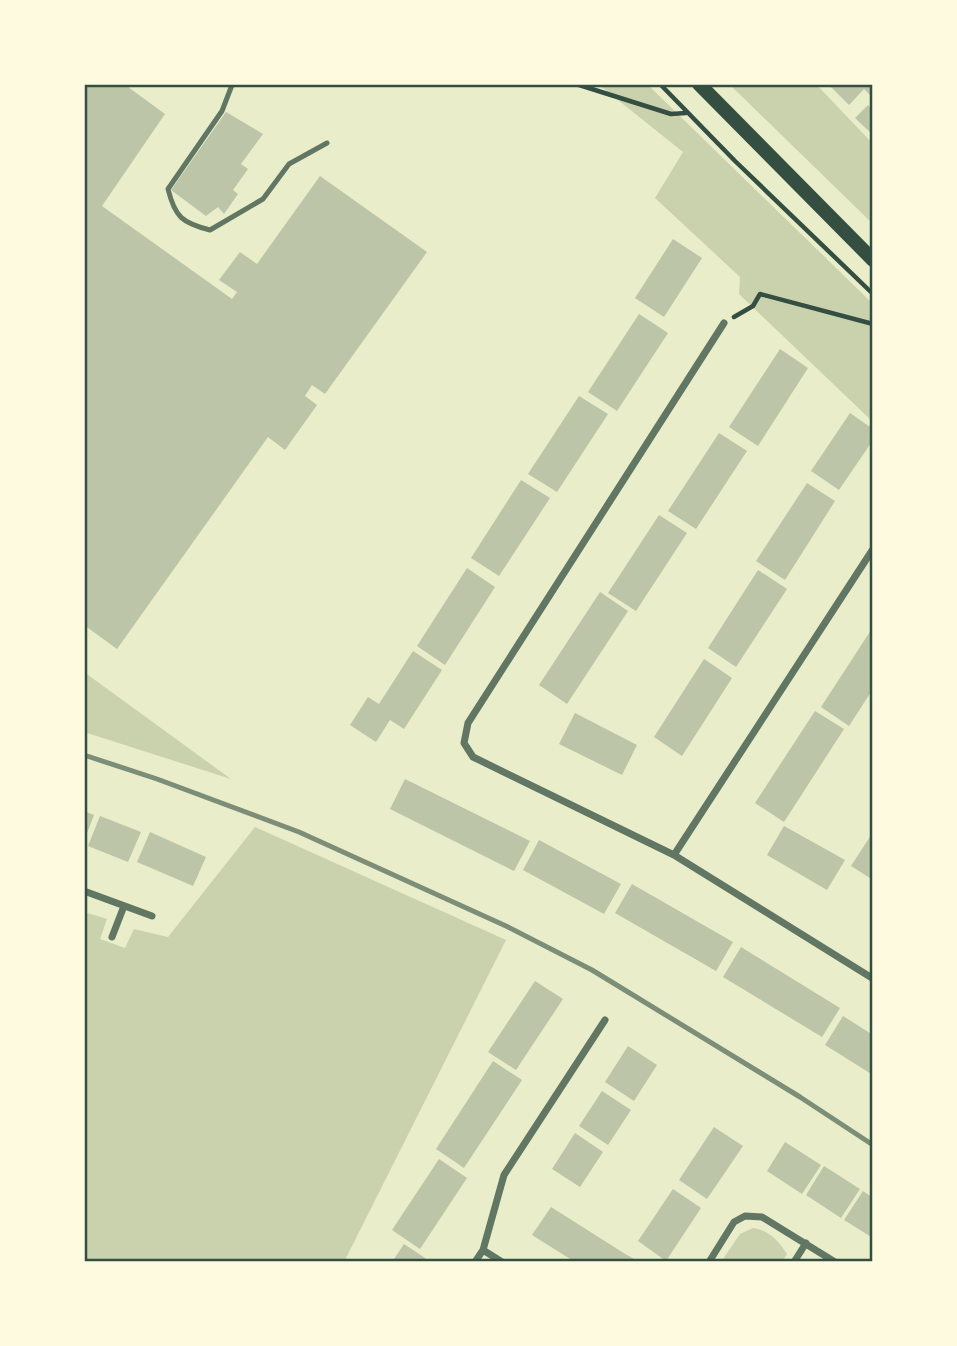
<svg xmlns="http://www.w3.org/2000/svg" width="957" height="1346" font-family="'Space Grotesk',sans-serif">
  <rect width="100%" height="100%" fill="#e9edc9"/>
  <path fill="#cad2ad" d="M598,84H647L873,304V422L739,294L740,277L655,198L683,152Z
    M729,84H816L873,144V224Z
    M84,672L231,779L84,732Z
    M255,827L506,940L344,1262H84V912L107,919L100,939L125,948L134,929L168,937Z
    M753,1228C770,1231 778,1240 787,1254L782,1262H721L740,1234Z"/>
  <path fill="#bcc5a7" d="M84,84H124L165,114L102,206L232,299L237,292L219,280L240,252L257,264L320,176L427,252L325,394L312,385L305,396L317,405L285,450L268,437L117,649L84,625Z
    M828,84H873V98L864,89L849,105Z
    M868,105L873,110V135L855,118Z
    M226,112L263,134L241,164L248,169L233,190L238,194L224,214L218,207L206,216L171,190Z
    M673,239L702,258L664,317L635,298Z
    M639,314L668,333L617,411L588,392Z
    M780,349L808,368L758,446L729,427Z
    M579,396L608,414L557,492L528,474Z
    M850,413L873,429V440L839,490L811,471Z
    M719,433L747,451L696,529L668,511Z
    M521,480L550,498L499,576L471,558Z
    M807,483L835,501L785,580L756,561Z
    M659,515L687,533L636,611L608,593Z
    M467,568L495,587L445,665L417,646Z
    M758,570L787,589L736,667L708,648Z
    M600,592L628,611L567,704L539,685Z
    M873,627V689L849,726L821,707Z
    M413,651L442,670L404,729L390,720L376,742L350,725L368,697L379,704Z
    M704,659L732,678L682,756L654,737Z
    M815,711L844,729L784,822L755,803Z
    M575,713L637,745L622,775L559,744Z
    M405,779L530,841L514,871L390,809Z
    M84,811L94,815L84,841Z
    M100,816L141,832L128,862L88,846Z
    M784,826L845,860L827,890L767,855Z
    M150,832L206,857L193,886L137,862Z
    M873,832V880L851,866Z
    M539,840L621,884L604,914L523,870Z
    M632,884L733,942L716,971L615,913Z
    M741,947L840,1008L822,1037L723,977Z
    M535,981L563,999L516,1070L488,1052Z
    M843,1016L873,1035V1075L825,1045Z
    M628,1046L657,1065L634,1101L605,1082Z
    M493,1061L522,1080L464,1168L436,1149Z
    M602,1091L631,1110L608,1145L579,1126Z
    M714,1127L743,1146L707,1199L679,1180Z
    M575,1133L603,1152L580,1187L552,1169Z
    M785,1142L821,1165L802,1194L767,1171Z
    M439,1159L467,1178L420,1249L392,1230Z
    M824,1166L860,1189L841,1218L806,1195Z
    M673,1189L701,1208L666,1261L638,1241Z
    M863,1191L873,1198V1238L844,1220Z
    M551,1207L622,1252L639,1262H575L532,1235Z
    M404,1244L431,1262H392Z"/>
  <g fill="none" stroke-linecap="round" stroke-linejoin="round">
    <path stroke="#344e41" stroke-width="4.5" d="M576,84L671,114L686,113
      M660,84L735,161L873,294
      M734,317L753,306L760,294L873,324"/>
    <path stroke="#617663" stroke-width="5" d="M232,85L222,111L168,189C175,217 182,223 210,230L263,199L289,164L327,143"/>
    <path stroke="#617663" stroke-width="7" d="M724,323L468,723L464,743L473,757L674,855L872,978
      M674,855L873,549
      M84,891L152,916
      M112,937L124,906
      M483,1250L504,1175L605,1020
      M475,1262L483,1250L502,1262
      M709,1262L734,1222L745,1216L762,1217L835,1262
      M794,1262L806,1243"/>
    <path stroke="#344e41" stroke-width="14" d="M699,84L873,260"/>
    <path stroke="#7c8e77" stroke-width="5" d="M84,755L157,779L299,832L506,926L592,970L800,1097L873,1145"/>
  </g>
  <rect width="957" height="1346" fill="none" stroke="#fefae0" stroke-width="172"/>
  <rect x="86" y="86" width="785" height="1174" fill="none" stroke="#344e41" stroke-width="2.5"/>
</svg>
